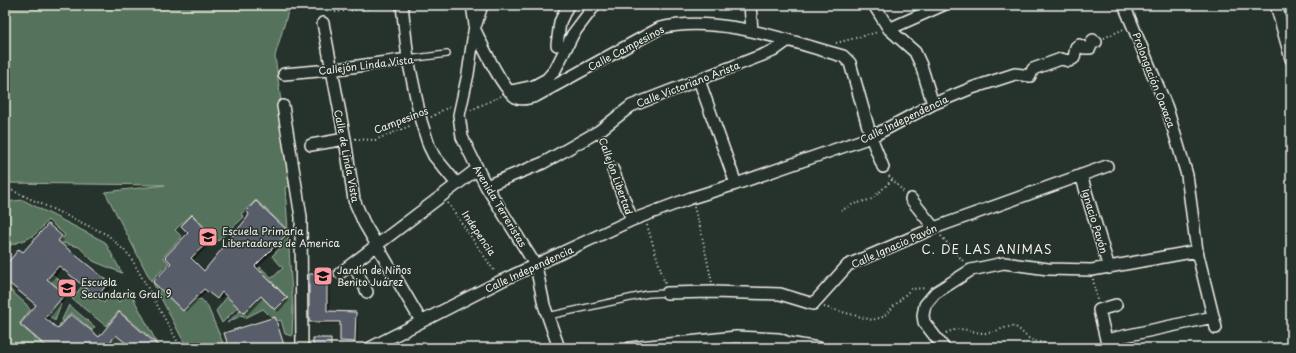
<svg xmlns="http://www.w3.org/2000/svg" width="1296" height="353" font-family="'Playpen Sans',sans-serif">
  <rect width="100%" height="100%" fill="#26332d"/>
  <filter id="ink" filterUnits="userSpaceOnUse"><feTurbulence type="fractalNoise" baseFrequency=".025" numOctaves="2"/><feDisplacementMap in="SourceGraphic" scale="8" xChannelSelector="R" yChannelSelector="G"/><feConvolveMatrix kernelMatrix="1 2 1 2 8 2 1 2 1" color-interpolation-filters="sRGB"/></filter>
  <g filter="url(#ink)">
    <path fill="#55735b" stroke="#a4b2a2" d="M5,5H290L275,56L292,186L285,187L288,230L256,200L241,214L244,217L218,241L192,214L175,230L182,237L163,257L169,263L151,281L105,192L165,185L5,183Z
      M23,200L105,242L122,273L93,261L79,247L59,242L65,235L48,220C42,227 37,234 29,238C21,242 13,243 5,248V202Z
      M288,233L293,310L292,336L285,334L281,320L277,321L275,317L272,318L263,309L245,318L242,315L227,323L241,310L244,313L238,307L222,323L216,311L242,278L275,310L288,298L259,268L260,267L272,278L283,268L272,256L280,248L277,244Z
      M52,274L71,290L67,296L52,283L58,301L61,304L55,321L31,300Z
      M5,281L9,285L8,288L26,304L30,310L20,323L21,326L47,348H5Z
      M152,281L183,311L194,300L201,299L207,305L225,348H187Z
      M82,286L104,303L110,295L119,302L129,290L157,343L119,311L106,326L72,299Z
      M69,305L95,327L92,330L71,312L58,328Z
      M111,332L130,348H114L104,340Z"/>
    <path fill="#0007" d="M256,202L290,235L257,268L289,301L278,312L264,297L247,315L225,293L220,300L207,291L186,312L155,282L173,263L189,233L192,217L215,240L192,261L204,273L248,218Z
      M48,225L64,240L61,244L111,286L100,299L62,268L50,283L67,297L47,321L58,330L99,338L119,314L160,348H49L37,305L5,279V267L23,254Z
      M327,275L329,278L330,312L355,313L358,316L357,344H343L341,341V324H313L310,321Z
      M275,318L286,348H230Z
      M330,339L333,342V348H314Z"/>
    <path fill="#585d6a" stroke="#f4f1e8" d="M256,201L289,232L255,266L287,298L275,310L261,296L244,313L222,292L217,299L204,289L183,311L153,282L171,263L165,257L188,233L181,226L192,215L213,237L191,258L204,271L247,218L249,214L246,211Z
      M48,224L62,236L58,241L109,282L97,297L59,266L47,279L65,294L45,318L58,329L71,314L99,337L119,312L161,348H132L116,335L105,348H48L20,324L36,305L5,280V266L19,249L23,252Z
      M309,274H327V311L356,312L355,342L340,341V322H309Z
      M275,317L285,348H229L224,333Z
      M313,338H331V348H313Z"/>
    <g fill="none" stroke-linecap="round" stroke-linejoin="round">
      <defs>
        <path id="lane" d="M408,59L447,54
          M548,316L648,294L667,293"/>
        <path id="street" d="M402,5L408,59L421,121L429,146L434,156L457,184
          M472,5L475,25L468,74L459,115L462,137L486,186L536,266L544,305L559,348
          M750,5L752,31
          M874,5L889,29L915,52L921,65L933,104
          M1124,5L1167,108L1187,175L1197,251L1216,328
          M1276,5L1291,59
          M323,23L345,139L354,200L364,223L421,321
          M476,24L482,5
          M889,29L943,5
          M475,30C482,45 503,91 517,98C523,100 530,98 536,96L660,28C718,14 788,41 843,56L850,63L871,137L883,167
          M557,45L560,22L568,5
          M284,74L330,70L408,59
          M699,80L736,184
          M511,91L534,86L547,79L555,70L573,34L595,5
          M283,106L301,217L302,348
          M311,145L345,139
          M613,170L632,220
          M1081,175L1109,268
          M486,186L543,163L599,131L631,106L773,51L787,41
          M911,199L934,228
          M353,263L367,292
          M340,273L477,169
          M667,293L713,292L780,294L813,304L848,265L934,228L1107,166
          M1106,340L1213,317
          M370,348L501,281L632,220L691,198L736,184L871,137L933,104L972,88L1015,74L1030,76L1033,69L1061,59L1069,61L1074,58L1076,47L1079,45L1084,48H1090L1093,40L1096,42
          M630,348L736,337L779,339L789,343L818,348
          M944,348L924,322L923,315L925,305L935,293L971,270L1004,263L1048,269L1092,270L1197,251
          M1108,348L1099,310L1116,305"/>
      </defs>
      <use href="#lane" stroke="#f4f1e8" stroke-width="8"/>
      <use href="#street" stroke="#f4f1e8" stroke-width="14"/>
      <path stroke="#f4f1e8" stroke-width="2" stroke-dasharray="1 3" stroke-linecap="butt" d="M604,10L615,5
        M335,12L391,6
        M1104,38L1124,29
        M836,43L878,32
        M471,110L501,96
        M431,117C438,114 442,109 451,107
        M355,139L375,140L412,125
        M603,141L610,161
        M889,176L904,192
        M5,187L108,235L130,256L181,348
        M448,203L495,272
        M694,207L701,231L712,283
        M841,211L851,205L872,199L892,180
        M647,225L665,284
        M941,236L964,262
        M1093,279L1097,300
        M824,307L872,320L883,317L911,289L925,288
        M946,333C964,324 971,334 988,333C996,332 1008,325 1015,327C1021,329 1025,337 1032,340C1040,343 1047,342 1054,348"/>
      <use href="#lane" stroke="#26332d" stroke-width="5.5"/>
      <use href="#street" stroke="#26332d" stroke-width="11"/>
    </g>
  </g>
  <defs>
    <symbol id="school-square" viewBox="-11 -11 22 22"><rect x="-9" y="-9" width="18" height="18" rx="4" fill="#ff9aa2" stroke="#26332d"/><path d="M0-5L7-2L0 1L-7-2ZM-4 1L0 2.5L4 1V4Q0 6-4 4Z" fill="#111"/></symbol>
  </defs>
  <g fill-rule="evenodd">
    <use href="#school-square" x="197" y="226" width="22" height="22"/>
    <use href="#school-square" x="312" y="265" width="22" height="22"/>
    <use href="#school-square" x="56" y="277" width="22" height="22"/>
  </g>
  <g text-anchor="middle" stroke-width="3" stroke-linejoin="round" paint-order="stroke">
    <g font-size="10" fill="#f4f1e8" stroke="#26332d">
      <text transform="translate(626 48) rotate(-28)" y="4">Calle Campesinos</text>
      <text transform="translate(366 65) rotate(-7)" y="4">Callejón Linda Vista</text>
      <text transform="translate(1154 80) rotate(69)" y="4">Prolongación Oaxaca</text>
      <text transform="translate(688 84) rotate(-21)" y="4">Calle Victoriano Arista</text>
      <text transform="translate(904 119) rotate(-26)" y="4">Calle Independencia</text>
      <text transform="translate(401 120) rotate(-21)" y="4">Campesinos</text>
      <text transform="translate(347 156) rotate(79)" y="4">Calle de Linda Vista</text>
      <text transform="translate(616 176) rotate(70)" y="4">Callejón Libertad</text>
      <text transform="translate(500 206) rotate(59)" y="4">Avenida Terreristas</text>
      <text transform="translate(1095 221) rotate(73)" y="4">Ignacio Pavón</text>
      <text transform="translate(479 233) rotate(56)" y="4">Indepencia</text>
      <text transform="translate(894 246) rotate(-24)" y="4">Calle Ignacio Pavón</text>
      <text transform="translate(529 269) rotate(-25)" y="4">Calle Independencia</text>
    </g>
    <g font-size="10" fill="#f4f1e8" stroke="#26332d" text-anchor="start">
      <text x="222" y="235">Escuela Primaria<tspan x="222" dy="12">Libertadores de America</tspan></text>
      <text x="337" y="274">Jardín de Niños<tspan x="337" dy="12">Benito Juárez</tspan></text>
      <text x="81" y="286">Escuela<tspan x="81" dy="12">Secundaria Gral. 9</tspan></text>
    </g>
    <g font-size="12" letter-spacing="1" fill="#f4f1e8" stroke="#26332d">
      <text x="987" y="254">C. DE LAS ANIMAS</text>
    </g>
  </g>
  <rect width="1296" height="353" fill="none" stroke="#26332d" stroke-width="20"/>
  <rect x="10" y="10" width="1276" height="333" fill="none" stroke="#f4f1e8" stroke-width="1.5" filter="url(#ink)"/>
</svg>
